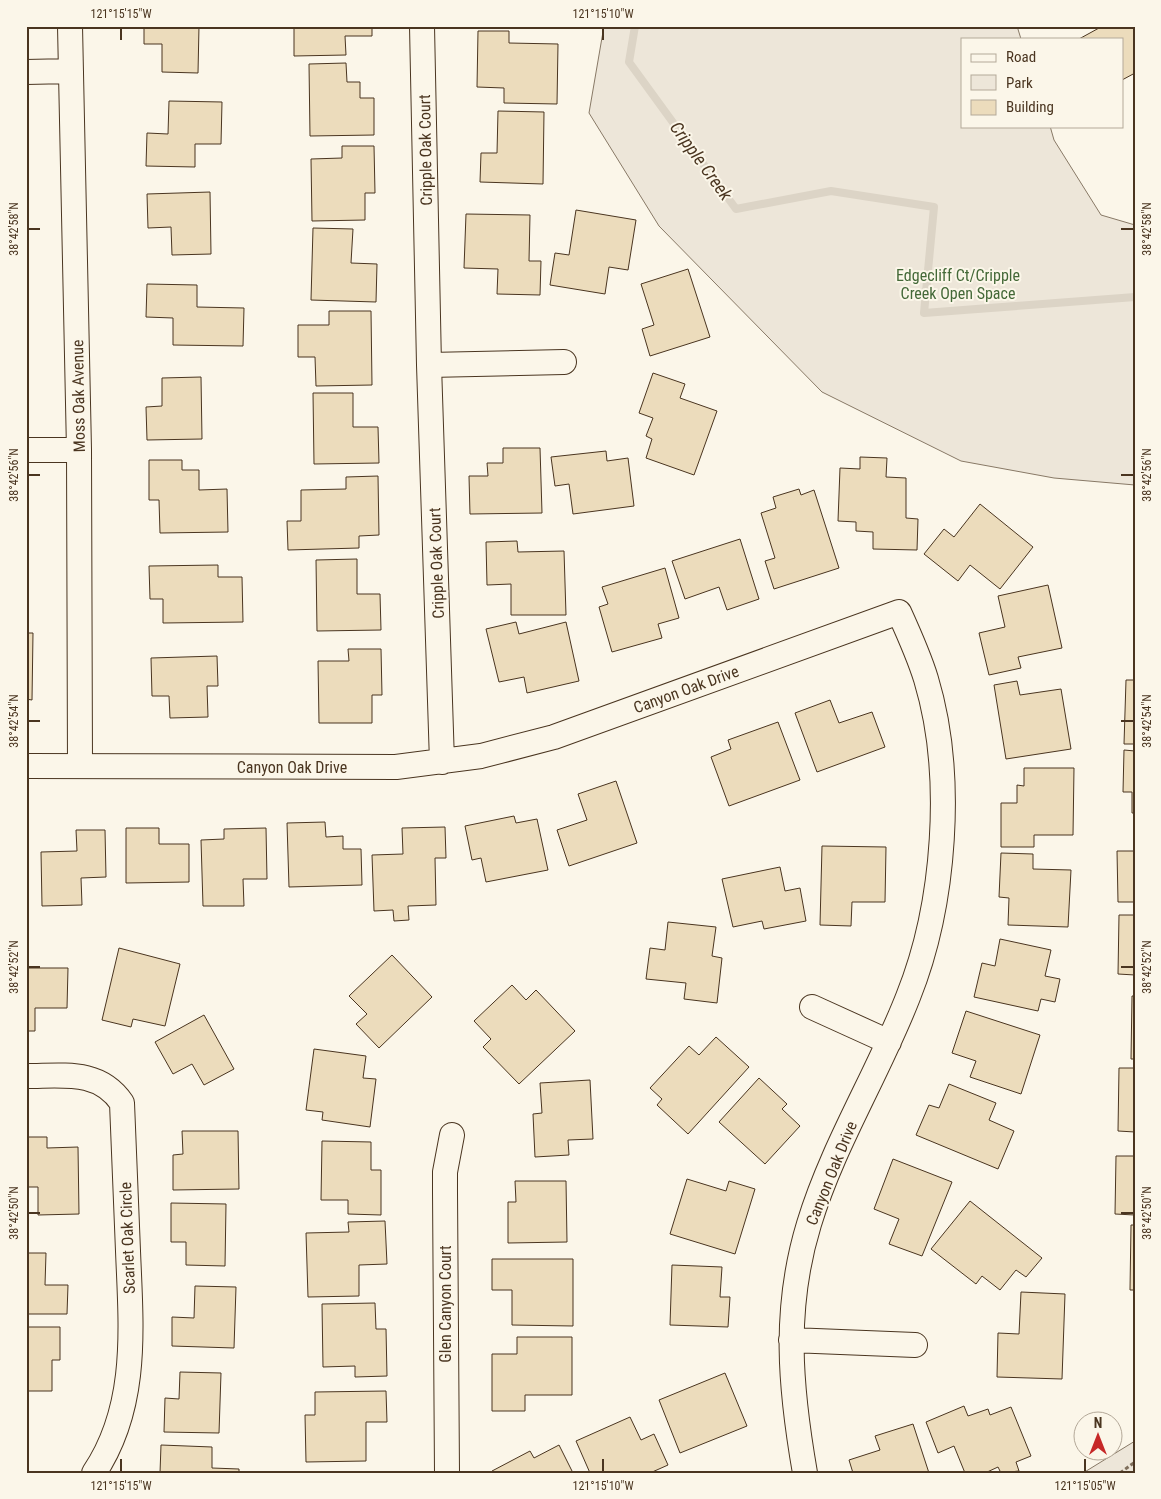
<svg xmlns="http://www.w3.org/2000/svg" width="1161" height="1499" font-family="'Roboto Condensed',sans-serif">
  <rect width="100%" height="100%" fill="#fbf6e9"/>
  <path fill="#ede6d9" stroke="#887966" d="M604,26H1017L1021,39H962V126H1050L1054,140L1101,215L1135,225V485L1054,478L961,461L822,392L659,226L589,113Z
    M1135,1441V1473H1083Z"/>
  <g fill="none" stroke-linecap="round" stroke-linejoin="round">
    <path stroke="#dcd4c6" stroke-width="8" d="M635,26L629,62L736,209L831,191L934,207L924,313L1135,297"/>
  </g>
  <path fill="#ecdcbc" stroke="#4a3520" d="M144,26H199L198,73L162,72V44H144Z
    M294,26H372V36H345L346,55L294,56Z
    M1098,26H1135V73L1122,80V39H1079L1099,28Z
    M478,31H509V43L558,44L557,104L504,103V88L477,87Z
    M346,63L347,82H360V98H374V135L310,136L309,64Z
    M169,101L222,102L221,144H195V167L146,166L147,133L168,134Z
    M498,111L544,112L543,184L480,182L481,153H497Z
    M342,146H374L375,193H365V220L312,221L311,159L342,158Z
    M210,192L211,254L172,255L171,227L148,228L147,194Z
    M576,210L636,220L628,270L609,267L605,294L550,285L555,253L569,255Z
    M466,214L530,215L529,261H541L540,295L497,294L498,269L464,268Z
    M313,228L353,229L351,263L377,264L376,302L311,300Z
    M688,269L710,337L650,356L642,329L654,325L641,284Z
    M147,284L197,285V307L244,308L243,346L173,345V318L146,317Z
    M329,311H371L372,385L316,386L315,357H298V325H329Z
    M653,373L685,384L680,398L717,411L694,475L646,458L652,439L646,436L653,418L639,413Z
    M201,377L202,439L147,440L146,407L162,406V378Z
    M313,393H353V427H378L379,463L314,464Z
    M503,448H540L542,513L470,514L469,476H488L487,463H503Z
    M606,451L607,461L628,458L634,506L573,514L569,484L555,486L551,457Z
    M860,457L887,458L886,477L906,478V518L918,519L917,550L873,549V532L856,531V522L838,521L840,468L860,469Z
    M149,460H182V470H199V490L227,489L228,532L160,533L159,500H149Z
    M378,476L379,535L359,536V548L288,550L287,521H301V490L346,489V477Z
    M799,489L801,495L814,490L839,568L774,589L765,561L775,558L761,513L776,508L773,497Z
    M980,504L1033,547L1000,589L970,565L958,581L924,554L944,529L954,537Z
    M26,523H28V562H26Z
    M740,539L759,599L727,610L719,587L685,599L672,561Z
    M517,541L518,552L564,551L566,615H511V584L487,585L486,542Z
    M357,559V594H380L381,630L317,631L316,560Z
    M218,565V577H242L243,622L163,623V599H150L149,566Z
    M665,568L679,618L658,624L662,638L612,652L599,607L608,604L602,587Z
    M1048,585L1062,648L1018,657L1021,668L989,675L979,633L1005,627L998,596Z
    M516,622L519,634L566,622L579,681L527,693L524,677L499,682L486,629Z
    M26,633H33L32,700L26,699Z
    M348,649H381L382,695H372V723H319L318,661H349Z
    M217,656L218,686H207L208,717L170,718L169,696H152L151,658Z
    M1126,680H1135V744H1124Z
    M1017,681L1020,695L1061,689L1071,749L1006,759L994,685Z
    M830,700L839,723L872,712L885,747L817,772L795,713Z
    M778,722L800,780L729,806L711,757L731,749L728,740Z
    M1124,750L1135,751V813H1132V792H1123Z
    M1024,768H1074L1073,835H1034V847H1001V803H1017V785L1024,786Z
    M616,781L637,843L569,866L557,830L587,820L578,794Z
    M514,816L516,823L537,819L548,870L486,882L481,858L472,860L465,826Z
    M325,822L326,837L343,836V849H361L362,885L289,887L287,823Z
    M445,827L446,858H435L436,905L408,906L409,920L394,921L393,910L374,911L372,855L403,854L402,828Z
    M126,828H159V844H189V882L126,883Z
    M266,828L267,879H243L244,906H203L201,840L224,839V829Z
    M76,830H105L106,877L81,878L82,905L42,906L41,852L77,851Z
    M1134,840L1135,902H1118L1117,851H1134Z
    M822,846L886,847L885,902H852L851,926L820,925Z
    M1001,853L1033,854V869L1071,870L1068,927L1008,925L1009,898L999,897Z
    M780,867L785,891L800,888L806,921L764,929L762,921L733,927L722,879Z
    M1119,915H1135V975L1118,974Z
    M668,922L716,927L712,956L722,958L717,1003L684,999L686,983L646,979L650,948L665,950Z
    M1000,939L1051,950L1045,976L1060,979L1055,1002L1041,999L1038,1011L974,997L982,963L995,966Z
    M119,948L180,964L165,1026L133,1019L131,1027L102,1020Z
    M392,955L432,997L379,1048L356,1024L367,1014L349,996Z
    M26,968H68L67,1008H35V1031H26Z
    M512,985L526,1000L536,990L575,1031L519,1084L483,1047L491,1039L474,1021Z
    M1132,996H1135V1059H1131Z
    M966,1011L1040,1035L1021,1094L970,1077L976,1061L952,1053Z
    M204,1015L234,1069L204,1085L192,1064L173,1074L155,1042Z
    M716,1037L749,1067L688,1134L657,1105L662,1099L650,1088L689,1046L699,1055Z
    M314,1049L366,1056L363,1078L376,1079L370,1127L322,1120L323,1112L306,1110Z
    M1119,1068H1135V1132L1118,1131Z
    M759,1078L787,1104L782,1109L800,1126L765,1164L719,1122Z
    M590,1080L593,1139L568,1140L569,1155L535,1157L533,1114L542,1113L540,1083Z
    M949,1084L996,1103L989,1120L1014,1131L998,1169L916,1135L929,1105L939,1108Z
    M182,1131H238L239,1189L173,1190V1155L183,1154Z
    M26,1137H47V1148L78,1147L79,1214L38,1215V1187H26Z
    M322,1141L371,1142V1170H381V1215L348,1214V1200H321Z
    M1116,1156H1135V1215L1115,1214Z
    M893,1159L952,1182L922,1256L889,1244L899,1219L874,1209Z
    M687,1179L726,1191L729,1181L755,1189L735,1254L670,1234Z
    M515,1181H566L567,1242L508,1243V1202H516Z
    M970,1201L1042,1258L1026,1277L1016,1270L1000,1290L982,1276L976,1284L931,1249Z
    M171,1203L226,1204L225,1266L186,1265V1242H171Z
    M385,1221L387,1264L359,1265V1296L308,1297L306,1233L349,1232L348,1222Z
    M1131,1225H1135V1290H1130Z
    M26,1253H46L45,1285H68L67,1314H26Z
    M492,1259H573V1326L512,1325V1290H492Z
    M672,1265L722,1267L720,1297H730L728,1327L670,1325Z
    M195,1286L236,1287L234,1348L172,1346V1317L194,1318Z
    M1021,1292L1065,1294L1062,1379L997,1377L998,1333L1019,1334Z
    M375,1303L376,1329H386L387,1376L355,1377V1366L323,1367L322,1304Z
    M26,1327H60V1360H52V1391H26Z
    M517,1337H572V1395H525V1411H492V1354H517Z
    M180,1372L221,1373L219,1433L164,1432L165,1398L179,1399Z
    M725,1373L747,1426L680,1453L659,1400Z
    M386,1391L387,1422H366V1461L306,1462L305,1415H315V1392Z
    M964,1406L968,1416L988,1409L990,1415L1011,1407L1031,1456L1016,1462L1019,1471L1001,1473L998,1467L985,1473H965L954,1446L938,1453L926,1422Z
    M630,1417L641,1440L654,1434L668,1465L650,1473H590L576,1441Z
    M913,1424L929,1473H853L849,1460L880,1450L875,1436Z
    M161,1445L212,1447V1468L239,1469V1473H160Z
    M559,1445L573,1473H493L492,1471L530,1451L534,1458Z"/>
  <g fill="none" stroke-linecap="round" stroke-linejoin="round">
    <defs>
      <path id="street" d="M70,26L79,450L80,766
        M422,26L429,365L442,762
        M26,72L71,71
        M429,365L564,362
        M26,450H79
        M26,766L396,767L481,756L554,737L899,612C909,634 919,656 926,679C955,775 945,905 908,997C878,1074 833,1145 809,1224C783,1309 790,1387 805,1473
        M812,1007L889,1042
        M26,1076C63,1076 99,1069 122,1103C124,1153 126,1202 128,1251C131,1327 139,1406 94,1473
        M791,1340L915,1345
        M447,1473L445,1192V1172L452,1135"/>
    </defs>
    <use href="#street" stroke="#4a3520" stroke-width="26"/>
    <path stroke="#7f6f5c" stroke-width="3" stroke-dasharray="4 2.5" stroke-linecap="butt" d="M1120,1473L1135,1462"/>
    <use href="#street" stroke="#fbf6e9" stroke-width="24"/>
  </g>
  <path fill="none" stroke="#4a3520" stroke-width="2" d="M121,28V40M603,28V40M28,229H40M1121,229H1134M28,475H40M1121,475H1134M28,721H40M1121,721H1134M28,967H40M1121,967H1134M28,1213H40M1121,1213H1134M121,1459V1472M603,1459V1472M1085,1459V1472"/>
  <g text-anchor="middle" stroke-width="4" stroke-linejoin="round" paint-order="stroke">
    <g font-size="16" fill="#4a3520" stroke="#fbf6e9">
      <text transform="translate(425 150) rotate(-91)" y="6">Cripple Oak Court</text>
      <text transform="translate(78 396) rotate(-91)" y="6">Moss Oak Avenue</text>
      <text transform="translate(436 563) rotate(-92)" y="6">Cripple Oak Court</text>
      <text transform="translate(686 689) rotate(-20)" y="6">Canyon Oak Drive</text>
      <text x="292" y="773">Canyon Oak Drive</text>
      <text transform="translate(831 1173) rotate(-68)" y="6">Canyon Oak Drive</text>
      <text transform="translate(127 1238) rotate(-92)" y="6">Scarlet Oak Circle</text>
      <text transform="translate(445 1304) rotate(-90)" y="6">Glen Canyon Court</text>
    </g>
    <g font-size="16" fill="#436837" stroke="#fbf6e9">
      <text x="958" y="281">Edgecliff Ct/Cripple<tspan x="958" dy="18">Creek Open Space</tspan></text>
    </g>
    <g font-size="18" font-style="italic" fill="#4a3520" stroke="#fbf6e9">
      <text transform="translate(701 161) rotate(54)" y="6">Cripple Creek</text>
    </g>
  </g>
  <rect width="1161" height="1499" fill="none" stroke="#fbf6e9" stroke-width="55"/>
  <rect x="961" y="38" width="162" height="90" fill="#fbf6e9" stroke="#b4a999"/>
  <rect x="971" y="54" width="25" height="8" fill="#fbf6e9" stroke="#b4a999"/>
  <text x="1006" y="62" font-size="15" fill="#4a3520">Road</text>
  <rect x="971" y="75" width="25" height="15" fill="#ede6d9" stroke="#b4a999"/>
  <text x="1006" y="88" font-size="15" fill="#4a3520">Park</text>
  <rect x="971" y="100" width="25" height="15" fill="#ecdcbc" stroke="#b4a999"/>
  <text x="1006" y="112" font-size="15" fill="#4a3520">Building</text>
  <g transform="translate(1098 1436)"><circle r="24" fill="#fbf6e9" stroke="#b4a999"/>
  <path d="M0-4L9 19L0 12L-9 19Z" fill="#c62828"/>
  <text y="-8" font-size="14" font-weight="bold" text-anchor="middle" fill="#4a3520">N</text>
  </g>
  <rect x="28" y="28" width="1106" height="1444" fill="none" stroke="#4a3520" stroke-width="2"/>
  <g font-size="12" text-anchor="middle" fill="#4a3520">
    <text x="121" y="18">121°15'15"W</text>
    <text x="603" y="18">121°15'10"W</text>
    <text transform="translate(14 229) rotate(-90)" y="4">38°42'58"N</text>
    <text transform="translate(1147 229) rotate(-90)" y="4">38°42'58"N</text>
    <text transform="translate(14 475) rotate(-90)" y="4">38°42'56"N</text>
    <text transform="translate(1147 475) rotate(-90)" y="4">38°42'56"N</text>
    <text transform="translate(14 721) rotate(-90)" y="4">38°42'54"N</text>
    <text transform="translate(1147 721) rotate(-90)" y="4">38°42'54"N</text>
    <text transform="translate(14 967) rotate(-90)" y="4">38°42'52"N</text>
    <text transform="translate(1147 967) rotate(-90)" y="4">38°42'52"N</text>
    <text transform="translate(14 1213) rotate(-90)" y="4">38°42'50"N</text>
    <text transform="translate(1147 1213) rotate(-90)" y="4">38°42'50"N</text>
    <text x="121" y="1490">121°15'15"W</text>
    <text x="603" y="1490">121°15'10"W</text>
    <text x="1085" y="1490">121°15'05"W</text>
  </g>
</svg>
